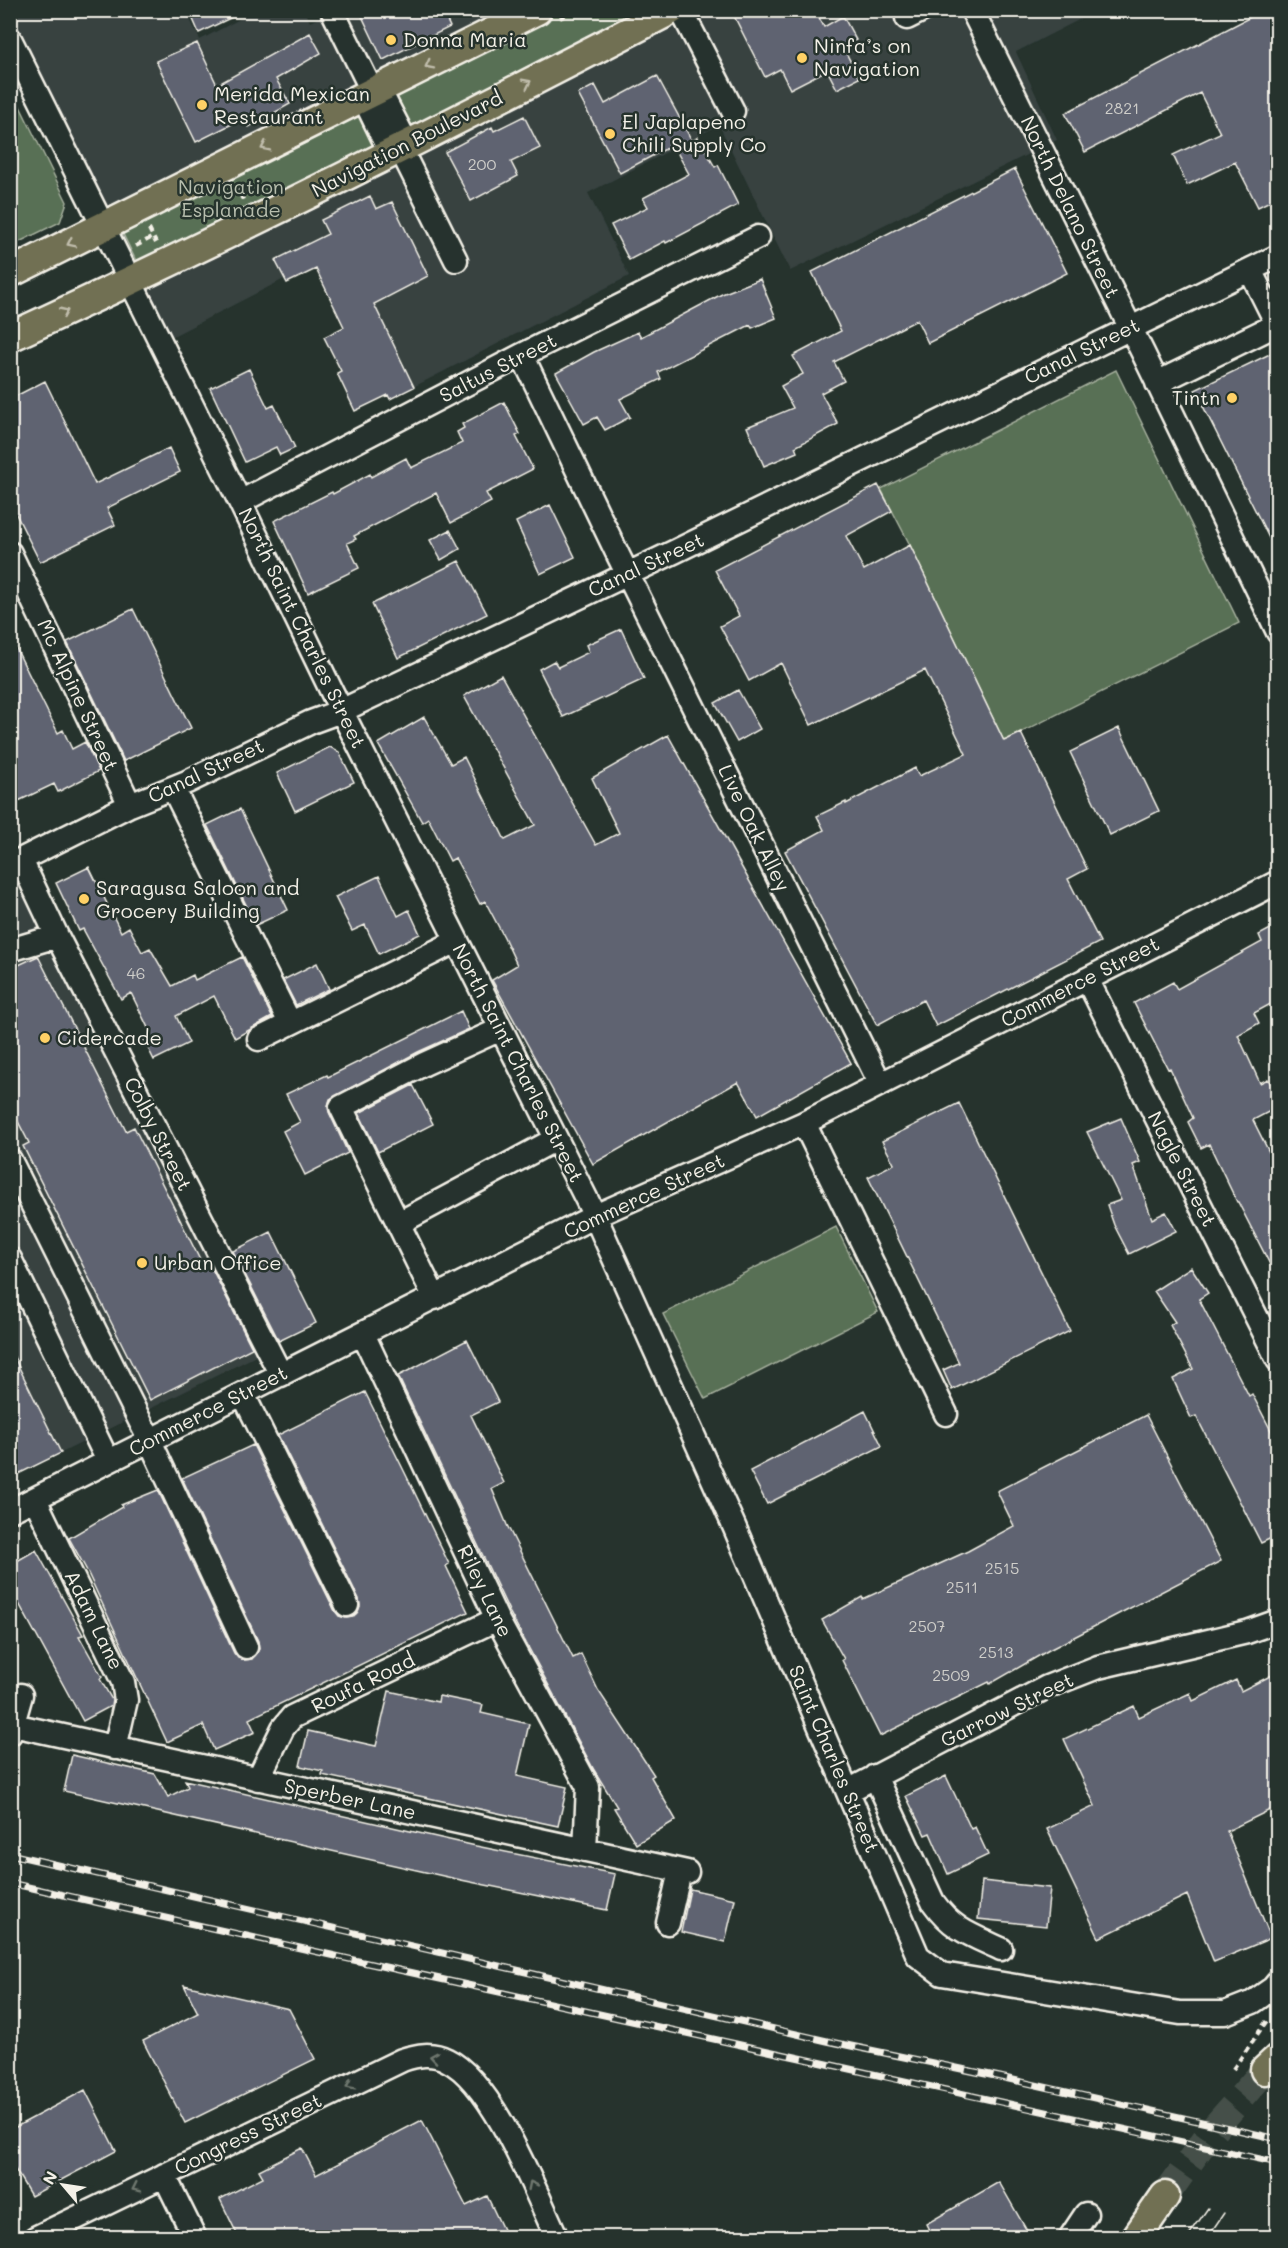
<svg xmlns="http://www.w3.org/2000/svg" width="1288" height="2248" font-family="Mali,sans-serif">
  <rect width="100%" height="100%" fill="#26332d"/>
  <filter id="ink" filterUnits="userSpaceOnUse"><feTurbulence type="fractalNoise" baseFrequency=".0167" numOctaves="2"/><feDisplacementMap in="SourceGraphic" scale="12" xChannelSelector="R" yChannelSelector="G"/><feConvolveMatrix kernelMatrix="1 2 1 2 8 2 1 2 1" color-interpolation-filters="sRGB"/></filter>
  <g filter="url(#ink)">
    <path fill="#374241" d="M257,10L304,11L310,22L336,10L1096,11L1016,52L1057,140L790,271L719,125L588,193L629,276L390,399L348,317L341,320L315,269L286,283L284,279L171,337L11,21V14L17,11H186L200,40Z
      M23,892L260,1354L11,1478L10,898Z"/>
    <path fill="#586f54" stroke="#a6b09e" stroke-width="1.5" d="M557,11H650L140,269L121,230Z
      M10,86L67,202L60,222L11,246Z
      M1116,370L1239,623L1004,741L910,545L881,489Z
      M836,1227L878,1312L705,1399L663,1314Z"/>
    <path fill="#5f6471" stroke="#f4f1e8" stroke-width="1.5" d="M189,10H247L199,33Z
      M359,10H442L450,27L383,60Z
      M731,10H815L824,27L843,16L856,40L843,47L859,78L837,89L827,70L790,89L780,69L765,77Z
      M1264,10H1278V197L1258,207L1235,162L1187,185L1173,155L1220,133L1200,93L1085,152L1065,113Z
      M310,33L321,53L276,79L290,104L249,127L244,118L196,142L156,61L197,43L217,85Z
      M657,76L692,141L698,137L715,167L718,165L738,205L666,243L665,241L629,260L611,225L648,207L643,198L689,174L673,145L620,173L578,94L595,85L605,104Z
      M524,116L540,148L511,162L518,176L471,201L445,152L492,127L494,131Z
      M1015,169L1067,273L928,343L917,320L834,362L844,381L821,393L838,424L795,447L797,452L764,466L747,427L793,408L781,386L803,374L793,356L841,331L812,272Z
      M370,196L376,209L392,202L428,276L374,304L414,387L390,399L388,395L355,411L337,373L341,371L324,337L344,327L316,269L287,283L275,260L328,234L321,220Z
      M760,279L776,318L752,328L750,325L658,372L661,379L620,399L630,417L605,430L597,417L584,424L556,373L594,352L638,332L641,337L722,294Z
      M1278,350V556L1195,390Z
      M249,369L268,408L274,405L295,448L280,455L276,447L245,462L210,388Z
      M45,381L95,484L169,448L180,472L107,508L115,525L40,562L10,502V399Z
      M504,402L520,434L516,436L533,469L486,493L491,502L451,523L436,493L354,536L356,539L347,543L359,568L308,593L274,521L332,492L333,494L370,474L371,477L406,458L411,468L462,443L457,432L464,428L462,424Z
      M878,485L892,511L846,536L864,570L910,545L1004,741L1021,733L1087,869L1068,879L1100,942L936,1026L923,1000L877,1025L785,851L824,830L817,816L846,802V804L915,768L919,776L966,754L925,670L811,725L781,663L749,681L720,626L739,616L715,570Z
      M550,505L575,557L540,574L516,522Z
      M450,530L460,549L441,560L430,540Z
      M459,561L487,614L398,658L372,604Z
      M133,609L191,728L124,761L67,642Z
      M621,629L644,679L563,717L539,669L554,661L558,667L589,652L586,645Z
      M10,636L58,733L63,730L72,749L85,742L99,771L58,792L54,784L10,805Z
      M501,675L596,845L619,833L592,778L668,735L851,1063L757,1116L738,1082L593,1164L492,980L517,965L504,937L485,901L480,904L455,858L450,861L428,818L422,822L378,744L424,717L451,764L464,757L505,840L535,825L464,696Z
      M738,690L760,729L737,742L715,703Z
      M1119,728L1159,811L1110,835L1070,752Z
      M330,747L339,752L354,782L295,811L277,773Z
      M240,809L288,910L256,925L207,825Z
      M89,867L121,932L129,927L142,952L150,948L172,986L193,975L195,980L242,957L272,1017L235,1038L214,996L176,1016L189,1043L154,1060L143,1038L151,1034L131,993L121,999L83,929L79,931L56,883Z
      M379,876L398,916L409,910L420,934L379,954L365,925L352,931L335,897Z
      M1278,925V1000L1254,1013L1259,1023L1238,1035L1260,1083L1268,1079L1278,1097V1107L1253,1120L1278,1170V1280L1238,1202H1237L1209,1144L1201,1148L1188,1122L1193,1118L1170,1068L1168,1069L1134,1003L1173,982L1177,989L1262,942L1259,935Z
      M38,956L126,1131L134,1127L203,1266L209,1263L252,1348L150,1400L23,1146L29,1143L10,1106V969Z
      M317,963L329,989L296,1005L283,980Z
      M461,1011L469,1029L418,1052L330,1099L328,1106L329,1112L348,1153L305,1175L283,1131L300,1122L286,1094L327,1075L328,1077Z
      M413,1085L433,1124L378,1152L359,1113Z
      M959,1103L1070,1331L952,1390L943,1370L959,1363L868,1177L894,1164L882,1141Z
      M1121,1118L1140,1162L1133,1165L1152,1219L1166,1212L1176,1231L1129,1254L1114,1225L1107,1205L1121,1200L1087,1132Z
      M271,1232L316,1323L279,1341L233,1251Z
      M1191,1267L1208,1293L1199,1299L1249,1396L1252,1394L1278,1444V1535L1261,1543L1196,1416L1191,1418L1173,1379L1193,1369L1170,1325L1175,1322L1154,1291Z
      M467,1340L498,1402L471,1415L504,1483L492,1489L507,1525L573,1658L581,1654L598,1690L654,1775L651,1777L676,1820L636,1844L614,1808L617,1807L594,1770L510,1613L398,1376Z
      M10,1349L61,1453L10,1478Z
      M365,1392L409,1481L449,1564L446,1566L468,1612L249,1719L255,1732L214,1750L203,1725L167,1742L86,1569L69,1538L122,1507L121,1505L158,1490L234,1653L238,1658L244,1660L252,1659L259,1649L258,1641L182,1478L253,1445L335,1611L339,1616L346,1618L353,1617L360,1606L359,1599L278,1435Z
      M865,1411L882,1446L767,1504L750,1471Z
      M1146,1415L1221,1561L1049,1650L990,1684L989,1682L880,1736L842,1660L844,1659L822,1620L862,1597L863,1599L968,1551L1014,1526L997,1491Z
      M36,1550L83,1635L79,1636L102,1677L100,1679L112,1700L111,1706L83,1721L10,1587V1565Z
      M1278,1672V1806L1227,1831L1271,1938L1214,1962L1187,1895L1099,1938L1047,1829L1095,1806L1064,1739L1134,1706L1139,1717L1190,1693L1193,1701L1236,1680L1241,1691Z
      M389,1691L438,1702L439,1696L483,1705L481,1713L529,1724L517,1776L567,1787L558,1826L322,1775L323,1771L300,1766L308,1731L376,1746Z
      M72,1755L155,1774L168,1797L188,1787L185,1780L476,1846L615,1874L607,1910L461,1880L64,1791Z
      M946,1776L971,1829L975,1827L988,1855L948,1874L930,1833L925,1835L906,1796Z
      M982,1881L1050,1888L1046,1926L978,1919Z
      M690,1889L735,1899L725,1942L681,1932Z
      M184,1985L289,2009L315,2059L185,2123L143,2041L198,2013Z
      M85,2090L116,2151L31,2196L10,2161V2130Z
      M422,2120L466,2206L487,2196L507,2238H239L220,2199L263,2177L259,2170L302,2148L316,2175Z
      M999,2182L1031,2238H933L926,2224Z"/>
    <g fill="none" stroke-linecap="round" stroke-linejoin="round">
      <path stroke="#455049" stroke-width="28" stroke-dasharray="28 14" stroke-linecap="butt" d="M1165,2196L1210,2133L1265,2070"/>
      <defs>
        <path id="minor" d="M332,10L373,93L384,99L402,134L400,148L456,260
          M681,10L733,111
          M972,10L1143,353L1278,632
          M907,18L923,10
          M10,39L240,502L332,692L595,1216L734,1526L918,1956L942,1974L1180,2013H1225L1253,2002L1273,1988L1278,1982
          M373,93L368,107L385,142L400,148
          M1250,270L1277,324
          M522,355L619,557L880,1083
          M1157,383L1278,324
          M240,502L522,355L758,237
          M10,553L130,805
          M173,788L290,1023
          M21,860L57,936L281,1375
          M10,865L130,805L187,782L311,722L341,711L676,551L1278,256
          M10,950L57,936
          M1087,979L1278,1360
          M259,1039L457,941
          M804,1123L946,1414
          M10,1160L150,1441L246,1647
          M399,1223L556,1139
          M10,1259L108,1461
          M435,1298L341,1107L424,1064L501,1029
          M363,1334L497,1619L588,1787L585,1850
          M243,1394L347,1605
          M35,1499L123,1682L126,1700L115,1748
          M10,1511L595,1216L804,1123L1278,882
          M13,1725L687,1872
          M10,1734L21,1695
          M875,1776L933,1902C953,1930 971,1935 1001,1949
          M258,1779L283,1728L292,1717L497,1619
          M848,1791L1047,1687L1098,1667L1247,1632L1278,1621
          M668,1923L680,1871
          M164,2175L195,2238
          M35,2238L402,2060C417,2055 432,2052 447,2060C493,2082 535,2191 557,2238
          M1070,2238L1086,2214"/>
        <path id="major" d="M10,273L537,10
          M10,337C234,234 453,123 671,10
          M1265,2070L1278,2058
          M1136,2238L1165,2196"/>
      </defs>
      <use href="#minor" stroke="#f4f1e8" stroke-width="27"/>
      <use href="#major" stroke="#f4f1e8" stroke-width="33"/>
      <path stroke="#f4f1e8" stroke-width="4" stroke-dasharray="6 4.5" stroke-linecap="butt" d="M560,18L576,10
        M236,186L242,198L244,197
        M149,229L156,243
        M136,246L153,237
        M1233,2069L1268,2019"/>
      <use href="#minor" stroke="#26332d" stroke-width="22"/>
      <use href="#major" stroke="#716f52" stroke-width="28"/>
      <path stroke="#f4f1e8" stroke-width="1.5" d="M1187,2238L1208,2208
        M1207,2238L1224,2213"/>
      <defs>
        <path id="rail" d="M10,1854L827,2041L1000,2077L1278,2139
          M10,1883L367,1963L1278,2163"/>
      </defs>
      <use href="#rail" stroke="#f4f1e8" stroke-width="7"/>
      <use href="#rail" stroke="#26332d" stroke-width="4.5" stroke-dasharray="14" stroke-linecap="butt"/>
    </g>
    <defs><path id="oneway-chevron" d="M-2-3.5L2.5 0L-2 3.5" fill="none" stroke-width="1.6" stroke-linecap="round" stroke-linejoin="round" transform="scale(1.5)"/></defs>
    <g stroke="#c0bdac">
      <use href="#oneway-chevron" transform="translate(429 65) rotate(153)"/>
      <use href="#oneway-chevron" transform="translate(527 83) rotate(-27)"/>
      <use href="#oneway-chevron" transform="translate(265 147) rotate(154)"/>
      <use href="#oneway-chevron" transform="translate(71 243) rotate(154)"/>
      <use href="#oneway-chevron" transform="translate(64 312) rotate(-25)"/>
    </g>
    <g stroke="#6e766e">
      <use href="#oneway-chevron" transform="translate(434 2057) rotate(-171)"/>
      <use href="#oneway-chevron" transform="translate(350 2085) rotate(154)"/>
      <use href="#oneway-chevron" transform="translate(532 2185) rotate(-116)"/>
      <use href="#oneway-chevron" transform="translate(136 2188) rotate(154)"/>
    </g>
  </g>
  <g fill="#ffd166" stroke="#26332d" stroke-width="2">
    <circle cx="391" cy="40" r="6"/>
    <circle cx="802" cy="58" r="6"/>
    <circle cx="202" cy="105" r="6"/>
    <circle cx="610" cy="134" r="6"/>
    <circle cx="1232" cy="398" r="6"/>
    <circle cx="84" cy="899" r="6"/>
    <circle cx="45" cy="1038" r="6"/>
    <circle cx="142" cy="1263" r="6"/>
  </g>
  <g text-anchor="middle" stroke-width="5" stroke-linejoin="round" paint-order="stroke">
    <g font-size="16" fill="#cfceca">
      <text x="1122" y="114">2821</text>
      <text x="482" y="170">200</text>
      <text x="136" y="979">46</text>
      <text x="1002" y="1574">2515</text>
      <text x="962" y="1593">2511</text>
      <text x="927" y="1632">2507</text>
      <text x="996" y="1658">2513</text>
      <text x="951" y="1681">2509</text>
    </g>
    <g font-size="20" fill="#f4f1e8" stroke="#26332d" text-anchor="start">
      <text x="403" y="47">Donna Maria</text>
      <text x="814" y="53">Ninfa’s on<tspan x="814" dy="23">Navigation</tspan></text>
      <text x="214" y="101">Merida Mexican<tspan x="214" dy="23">Restaurant</tspan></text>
      <text x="622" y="129">El Japlapeno<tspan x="622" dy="23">Chili Supply Co</tspan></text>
      <text x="1220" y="405" text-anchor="end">Tintn</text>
      <text x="96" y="895">Saragusa Saloon and<tspan x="96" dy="23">Grocery Building</tspan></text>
      <text x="57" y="1045">Cidercade</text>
      <text x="154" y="1270">Urban Office</text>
    </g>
    <g font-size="20" fill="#f4f1e8" stroke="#26332d">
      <text transform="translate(407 144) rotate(-27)" y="7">Navigation Boulevard</text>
      <text transform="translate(1070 207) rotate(64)" y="7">North Delano Street</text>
      <text transform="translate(1082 351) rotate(-26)" y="7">Canal Street</text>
      <text transform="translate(498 368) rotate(-27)" y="7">Saltus Street</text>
      <text transform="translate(646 565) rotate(-25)" y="7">Canal Street</text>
      <text transform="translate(302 628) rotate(64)" y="7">North Saint Charles Street</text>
      <text transform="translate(78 695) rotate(65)" y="7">Mc Alpine Street</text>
      <text transform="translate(206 771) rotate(-25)" y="7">Canal Street</text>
      <text transform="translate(754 828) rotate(64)" y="7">Live Oak Alley</text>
      <text transform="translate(1080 982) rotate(-27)" y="7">Commerce Street</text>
      <text transform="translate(518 1063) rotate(63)" y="7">North Saint Charles Street</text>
      <text transform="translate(158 1134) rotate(63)" y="7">Colby Street</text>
      <text transform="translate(1182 1169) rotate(63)" y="7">Nagle Street</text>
      <text transform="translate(644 1196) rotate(-25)" y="7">Commerce Street</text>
      <text transform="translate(208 1411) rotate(-27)" y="7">Commerce Street</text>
      <text transform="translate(485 1591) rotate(64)" y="7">Riley Lane</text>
      <text transform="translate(94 1620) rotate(64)" y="7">Adam Lane</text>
      <text transform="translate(363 1683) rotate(-26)" y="7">Roufa Road</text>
      <text transform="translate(1007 1710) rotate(-26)" y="7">Garrow Street</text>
      <text transform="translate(834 1759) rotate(67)" y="7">Saint Charles Street</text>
      <text transform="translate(350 1799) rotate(12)" y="7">Sperber Lane</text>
      <text transform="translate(248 2134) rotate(-26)" y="7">Congress Street</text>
    </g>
    <g font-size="20" fill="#b6bdad" stroke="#26332d">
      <text x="231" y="194">Navigation<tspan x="231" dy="23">Esplanade</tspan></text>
    </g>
  </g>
  <rect width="1288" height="2248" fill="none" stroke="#26332d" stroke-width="36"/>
  <rect x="18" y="18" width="1252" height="2212" fill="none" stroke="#f4f1e8" stroke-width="2" filter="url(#ink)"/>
  <g transform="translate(63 2185) rotate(299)" stroke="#26332d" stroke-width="4.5" paint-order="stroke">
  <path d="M0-4.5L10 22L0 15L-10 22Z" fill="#f4f1e8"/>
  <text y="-9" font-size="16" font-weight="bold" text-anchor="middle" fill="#f4f1e8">N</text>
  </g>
</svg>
